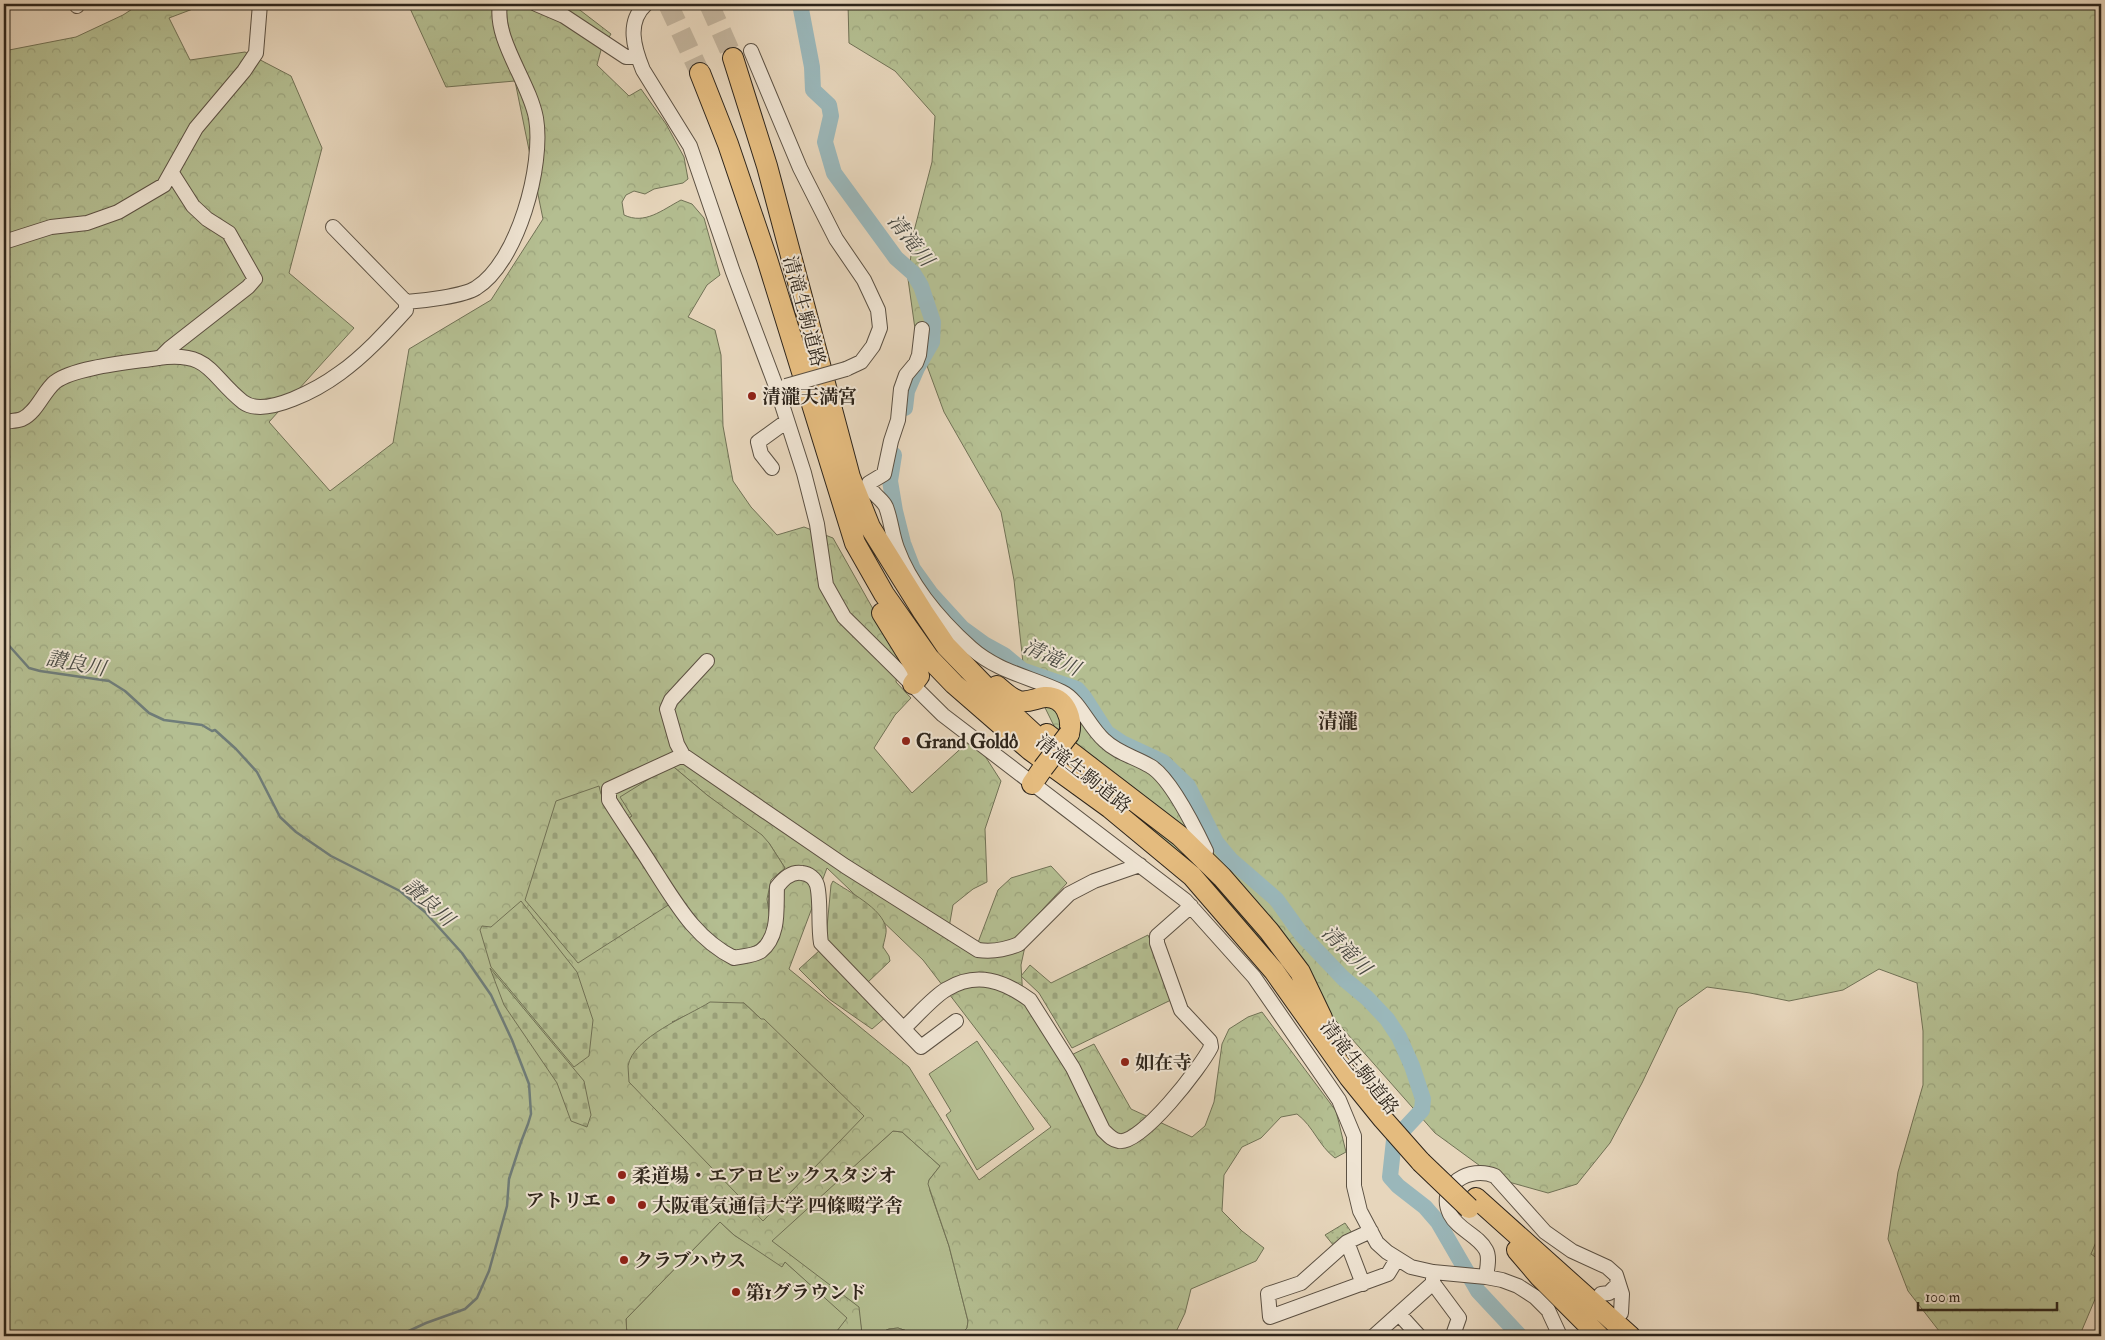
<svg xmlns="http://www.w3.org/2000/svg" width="2105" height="1340" font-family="'IM FELL Double Pica','Noto Serif JP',serif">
  <defs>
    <pattern id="forest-crowns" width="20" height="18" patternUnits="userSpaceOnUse" patternTransform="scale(1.25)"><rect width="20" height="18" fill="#b4be91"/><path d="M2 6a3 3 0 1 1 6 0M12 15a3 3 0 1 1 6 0" fill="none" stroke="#9ba37c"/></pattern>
    <pattern id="cemetery-stones" width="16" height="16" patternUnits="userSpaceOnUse" patternTransform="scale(1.25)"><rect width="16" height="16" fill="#b4be91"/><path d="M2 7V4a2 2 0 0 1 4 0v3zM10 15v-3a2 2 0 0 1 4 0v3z" fill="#9ba37c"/></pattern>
    <pattern id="park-dots" width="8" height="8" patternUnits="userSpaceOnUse" patternTransform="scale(1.25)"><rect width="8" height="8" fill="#b4be91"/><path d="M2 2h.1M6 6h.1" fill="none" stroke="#9ba37c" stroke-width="1.8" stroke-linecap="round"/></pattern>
  </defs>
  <rect width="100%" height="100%" fill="#e7d6bc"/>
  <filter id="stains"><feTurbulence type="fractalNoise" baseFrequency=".004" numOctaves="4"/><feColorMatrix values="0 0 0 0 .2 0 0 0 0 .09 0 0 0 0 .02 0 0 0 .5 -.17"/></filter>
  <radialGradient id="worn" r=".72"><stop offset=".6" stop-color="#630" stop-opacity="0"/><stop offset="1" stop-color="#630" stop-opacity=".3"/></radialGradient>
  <path fill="#b4be91" stroke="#717256" d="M977,1041L1034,1129L977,1170L946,1115L951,1111L929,1074Z
    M893,1131L902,1132L940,1166L929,1180L930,1191L949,1246L968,1321L967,1328L959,1336H922L898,1328L889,1329L873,1336L862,1334L858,1307L771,1241Z
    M720,1222L734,1235L782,1266L785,1262L848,1318L833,1336H627L626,1319Z"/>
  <path fill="url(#forest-crowns)" stroke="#717256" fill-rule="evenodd" d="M140,4H206L169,18L190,60L245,52L291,76L322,148L289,273L354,328L269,422L330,491L393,443L409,349L491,300L543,219L515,81L446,87L408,4H572L611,34L601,50L597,65L629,96L641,89L666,124L684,157L688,179L683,183L654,189L645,194L634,191L626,195L622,202L624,215C645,225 662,210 681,200L692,204L704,218L720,275L707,285L688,317L715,330L721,355L723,426L733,481L751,507L777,535L804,527L833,538L899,655L896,682L911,698L895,715L874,748L912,793L968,742L985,756L1001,781L985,829L987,882L973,889L953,905L947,939L974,953L998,890L1011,878L1051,866L1067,883L1030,923L1021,965L1023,999L1063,1059L1094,1044L1131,1109L1192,1137L1205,1126L1214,1102L1222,1044L1229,1029L1248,1017L1262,1012L1336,1111L1346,1152L1335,1158C1318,1145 1314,1127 1297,1114L1281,1117L1261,1138L1242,1147L1224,1175L1222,1211L1242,1231L1264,1248L1256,1261L1191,1289L1185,1313L1174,1336H959L967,1328L968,1321L949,1246L928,1184L929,1180L940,1166L902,1132L893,1131L772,1241L859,1307L862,1334L867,1336H833L847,1318L785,1262L782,1267L734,1235L720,1222L626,1319L627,1336H4V51L76,37L123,15ZM669,763L707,795L769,843L785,868C763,884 768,903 771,927L706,932L698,920L694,923L627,819L632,816L657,774ZM827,868L923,960L1051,1127L979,1180L909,1067L789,969ZM744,1003L761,1019L672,1022L698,1010Z
    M848,4H2101V1285L2082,1330L2081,1336H1943L1908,1291L1888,1239L1898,1172L1923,1085V1031L1917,983L1879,969L1843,990L1789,1001L1750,993L1707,987L1678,1008L1642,1083L1610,1143L1577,1184L1548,1193L1498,1179L1435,1133L1329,1013L1222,905L1173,873L1095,798L1056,730L1023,663L1014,580L1001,512L944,412L916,336L908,279L914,231L932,162L935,116L895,71L849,43Z
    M898,1328L922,1336H873L889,1329Z"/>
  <path fill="url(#cemetery-stones)" stroke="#717256" d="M669,763L707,795L762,835L769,843L785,868L771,880L767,899L771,927L760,943L742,952L732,951L706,932L698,920L694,923L627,820L632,816L620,797L657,774Z
    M599,786L601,794L670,904L578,963L525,900L556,801Z
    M833,881C849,892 882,908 886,928C887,933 884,941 883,947L889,956L890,961L866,984L826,938L831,885Z
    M521,901L577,972L593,1020L589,1056L574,1067L491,967L480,930L482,926L491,927Z
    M1148,935L1173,994L1171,1000L1072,1048L1039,993L1021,976L1030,965L1051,983Z
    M820,950L886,1017L872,1029L829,999L799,969Z
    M490,968L584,1081L591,1115L587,1127L571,1121L557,1083L504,1005Z
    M710,1002L744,1003L761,1019H764L864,1116L763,1221L629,1082C629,1077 628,1071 628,1066C633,1037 688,1016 710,1002Z
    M2101,1230V1261L2091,1254Z"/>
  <path fill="url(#park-dots)" stroke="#717256" d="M1345,1223L1352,1233L1334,1246L1325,1235Z"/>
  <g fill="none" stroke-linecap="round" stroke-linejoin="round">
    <path stroke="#6f7d7a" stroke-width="2.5" d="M4,640L29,668L40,671L109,681L125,691L149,713L164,720L202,725L212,731L215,730L236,749L257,772L280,817L296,832L331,856L400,891L425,912L462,953L491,995L512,1040L529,1084L531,1114L528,1124L521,1142L509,1179L507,1206L489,1271L477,1298L465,1309L426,1323L398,1336"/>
    <path stroke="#9ab7ba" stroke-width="16" d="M800,4L812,67L813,90L829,105L831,116L825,142L834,173L896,258L913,273L921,286L933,322L932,342L917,368L907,391L905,408
      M894,455L890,481L895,511L903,543L913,569L931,594L962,628L984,644L1004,655L1022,670L1077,689L1084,697L1107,733L1122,743L1163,762L1188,786L1216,842L1231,860L1276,899L1302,935L1343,978L1367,998L1387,1019L1399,1037L1412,1066L1423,1099L1422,1110L1394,1140L1390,1177L1398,1186L1425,1207L1438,1222L1478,1291L1520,1336"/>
    <path stroke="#c2b39c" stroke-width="20" stroke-dasharray="20 10" stroke-linecap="butt" d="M668,4L700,73
      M709,4L733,58"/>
    <defs>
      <path id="minor" d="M536,4L564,16L626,57H637
        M646,4C626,22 634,48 643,70L690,146L733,272L777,389L804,473L817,524L826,585L844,617L943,715L1185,900L1254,977L1339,1100L1354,1136V1186L1360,1211L1377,1243L1387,1252L1411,1267L1433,1272L1486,1277L1502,1280L1518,1286L1535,1297L1548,1310L1560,1336
        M77,6L78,4
        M751,51L800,168L836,239L864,280L878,310L880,328L873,346L861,362L846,369
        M4,242L51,227L87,223L118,212L164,185L196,128L244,71L256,53L260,4
        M406,302C422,301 464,296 476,288C518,262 544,165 536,118C529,81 494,40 500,4
        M922,329L919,355L916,363L906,375L901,389L898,420L891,441L884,474L869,483C870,494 882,498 886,507C891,520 892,535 897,548C911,586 941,621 971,648C998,672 1031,677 1062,692C1079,700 1089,727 1104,740C1117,753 1135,757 1150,766C1170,777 1196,830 1206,851L1201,855
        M160,358L170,348L248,287L255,279L229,233L207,219L193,206L172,173
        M4,422C9,421 17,421 22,419C37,412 43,392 55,382C74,367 133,362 158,358C211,351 209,375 243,402C266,419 321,387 340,373C364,356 386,332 406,310V302L333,227
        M772,468L761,454L758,442L787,421
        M707,661L671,700L667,709L677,744L683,755L845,866L978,950C993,952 1005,950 1019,944L1069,894L1094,881L1140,865
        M683,755L609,789V800C624,824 640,847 655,871C677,905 696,939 734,958C742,956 754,956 761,951C780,936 776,908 777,887C783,879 791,871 802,873C809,874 815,878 817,885C821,899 818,926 821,943L921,1047L956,1021
        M904,1028C916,1017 934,996 947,989C977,971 1004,981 1030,1000L1073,1068L1103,1130C1108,1135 1112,1140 1119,1141C1141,1145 1201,1067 1211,1047L1210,1041L1181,1010L1157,943V936L1191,906
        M1371,1231L1347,1242L1301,1283L1268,1294L1270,1317L1388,1274L1397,1259
        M1347,1242L1363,1284
        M1486,1277C1487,1269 1490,1257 1486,1250C1478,1235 1458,1230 1450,1214C1436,1185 1470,1165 1495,1176L1545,1232L1572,1251L1607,1267L1616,1275L1622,1294L1621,1313
        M1433,1283L1459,1318L1453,1335L1455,1336
        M1601,1294L1609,1293L1618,1284
        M1399,1314L1419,1336
        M1374,1336L1433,1283V1272"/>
      <path id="highway" d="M733,58L767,166L850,477L870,527L923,612L946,646L1009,711L1046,745
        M700,73L728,144L767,259L855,543L884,594L929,658L954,684L1030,750L1110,808L1192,876L1274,971L1349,1077L1383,1119L1421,1162
        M882,613L916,668L919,676L913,684
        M997,686C1003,691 1011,699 1019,701C1029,703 1036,698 1045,697C1065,696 1073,718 1069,734
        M1047,734L1180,836L1222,877L1269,931L1300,972L1322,1018
        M1032,784L1043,768
        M1476,1198L1630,1336
        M1517,1250L1540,1277L1599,1336"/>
    </defs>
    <use href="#minor" stroke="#5c5143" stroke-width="16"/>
    <use href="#highway" stroke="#2e251b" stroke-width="22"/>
    <use href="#minor" stroke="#efe4d3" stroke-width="14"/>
    <use href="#highway" stroke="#e4bb7e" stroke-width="20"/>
    <defs>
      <path id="minor-bridge" d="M786,386L846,369"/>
      <path id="highway-bridge" d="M1043,768L1069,734
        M1421,1162L1469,1208"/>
    </defs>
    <use href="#minor-bridge" stroke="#5c5143" stroke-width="16" stroke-linecap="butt"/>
    <use href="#highway-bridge" stroke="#2e251b" stroke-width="22" stroke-linecap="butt"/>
    <use href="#minor-bridge" stroke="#efe4d3" stroke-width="14"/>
    <use href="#highway-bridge" stroke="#e4bb7e" stroke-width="20"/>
  </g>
  <g fill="#8f2418" stroke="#efe4d3" stroke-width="2">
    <circle cx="752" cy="396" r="5"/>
    <circle cx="906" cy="741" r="5"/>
    <circle cx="1125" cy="1062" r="5"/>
    <circle cx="622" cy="1175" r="5"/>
    <circle cx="611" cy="1200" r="5"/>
    <circle cx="642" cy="1205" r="5"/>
    <circle cx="624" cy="1260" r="5"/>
    <circle cx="736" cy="1292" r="5"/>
  </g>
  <g text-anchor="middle" stroke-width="4" stroke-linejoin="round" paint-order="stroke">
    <g font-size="19" fill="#2e251b" stroke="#efe4d3">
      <text transform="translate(805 311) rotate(75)" y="7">清滝生駒道路</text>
      <text transform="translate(1084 773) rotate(38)" y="7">清滝生駒道路</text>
      <text transform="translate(1360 1067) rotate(52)" y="7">清滝生駒道路</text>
    </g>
    <g font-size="19" font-weight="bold" fill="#2e251b" stroke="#efe4d3" text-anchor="start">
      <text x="762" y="403">清瀧天満宮</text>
      <text x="916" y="748">Grand Goldô</text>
      <text x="1135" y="1069">如在寺</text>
      <text x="632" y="1182">柔道場・エアロビックスタジオ</text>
      <text x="601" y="1207" text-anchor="end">アトリエ</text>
      <text x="652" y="1212">大阪電気通信大学 四條畷学舎</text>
      <text x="634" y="1267">クラブハウス</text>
      <text x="746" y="1299">第1グラウンド</text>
    </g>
    <g font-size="20" font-style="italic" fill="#494a43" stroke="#efe4d3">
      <text transform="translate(911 240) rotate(51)" y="7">清滝川</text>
      <text transform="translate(1052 657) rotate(25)" y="7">清滝川</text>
      <text transform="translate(76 663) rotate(11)" y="7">讃良川</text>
      <text transform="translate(429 902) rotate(42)" y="7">讃良川</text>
      <text transform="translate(1347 950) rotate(45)" y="7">清滝川</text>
    </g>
    <g font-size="20" font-weight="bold" fill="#2e251b" stroke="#efe4d3">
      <text x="1338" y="728">清瀧</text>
    </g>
  </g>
  <rect width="2105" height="1340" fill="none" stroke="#e7d6bc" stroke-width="20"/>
  <rect x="5" y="5" width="2095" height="1330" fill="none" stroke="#2e251b" stroke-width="2.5"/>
  <rect x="10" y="10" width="2085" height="1320" fill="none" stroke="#2e251b"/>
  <path d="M1918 1302v8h139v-8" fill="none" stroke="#2e251b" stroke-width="2.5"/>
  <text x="1925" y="1302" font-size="15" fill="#2e251b" stroke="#efe4d3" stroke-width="4" paint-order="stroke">100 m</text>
  <rect width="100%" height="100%" filter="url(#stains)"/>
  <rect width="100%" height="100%" fill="url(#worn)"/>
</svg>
